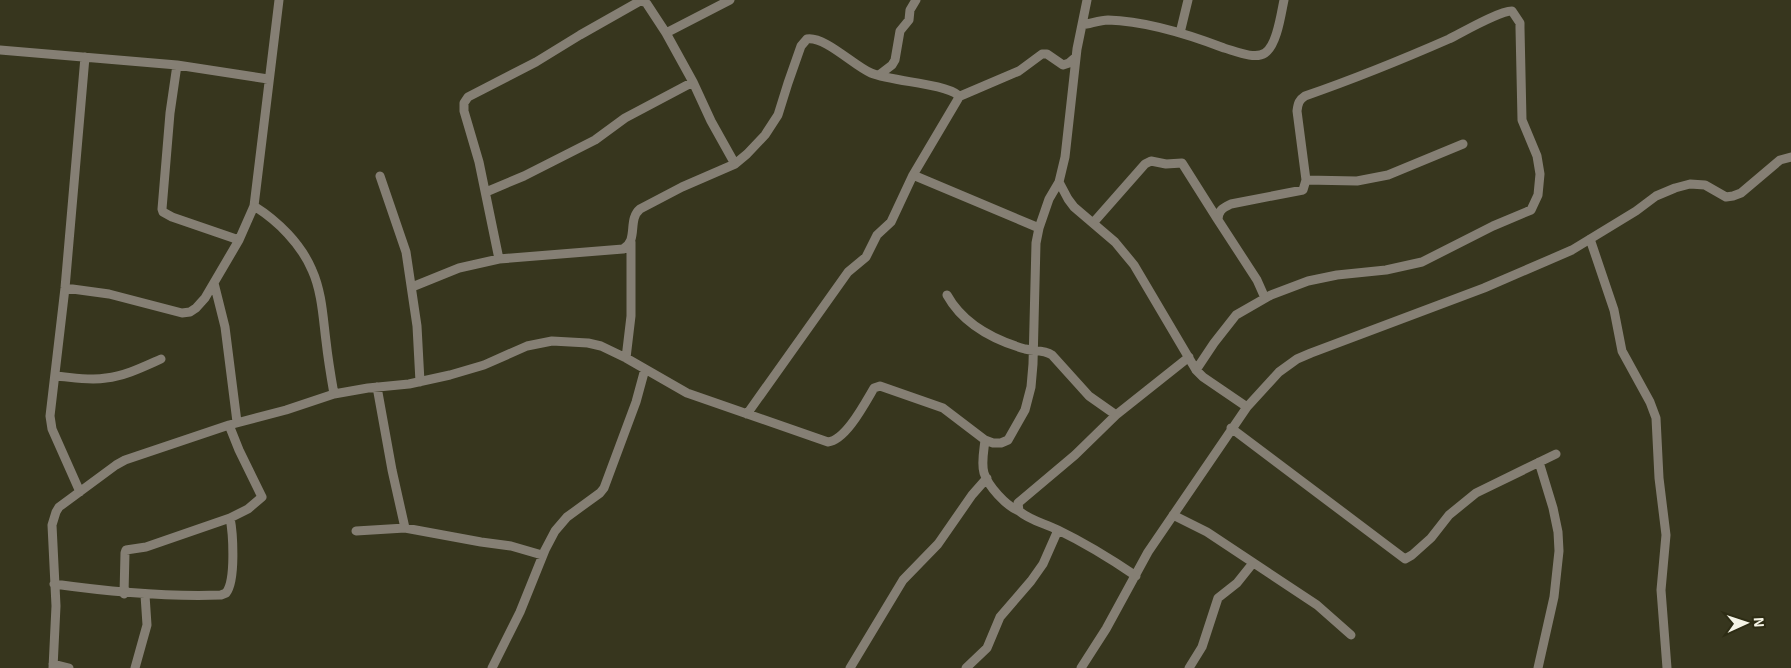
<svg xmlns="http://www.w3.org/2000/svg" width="1791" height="668" font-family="'Exo 2',sans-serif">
  <rect width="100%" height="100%" fill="#37361e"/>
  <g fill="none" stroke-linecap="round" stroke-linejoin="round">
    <path stroke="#857f74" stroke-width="9" d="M1082,25C1090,24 1100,20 1108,20C1145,21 1190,35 1224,48C1235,51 1255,60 1265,53C1277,45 1281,14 1284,0
      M666,33L730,0
      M1180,33L1188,0
      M0,50L177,65L268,79
      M177,65L170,113L162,209L163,212L172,217L239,240
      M879,75L892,65L895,60L900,31L909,20L910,10L916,0
      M958,97L1019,71L1042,54H1047L1063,65L1069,63L1076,57
      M913,175L1039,228
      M380,176L406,252L417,326L420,382
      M1059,182L1068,199L1074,207L1115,242L1134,265L1196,370L1203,377L1247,407
      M486,192L524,176L595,140L625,118L693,82
      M254,206C278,221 301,244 312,270C322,292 323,318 326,341C328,359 331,377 334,394
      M1093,223L1145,164L1151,161L1166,164L1182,163L1218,220
      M1590,239L1614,310L1622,351L1650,402L1656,418L1659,478L1666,535L1661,590L1667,668
      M499,259L479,162L464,111V103L468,97L536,62L580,35L640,1L645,2L647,4L666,33L693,82L711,121L735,164
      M214,283L225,327L237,422
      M412,287L459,268L499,259L623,249C639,240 627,220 640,209L682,187L735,164L747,154L765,135L778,115L788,83L801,46L807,39C825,36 854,66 871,73C894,82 942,83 958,95V99L913,175L891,222L877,235L866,257L848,272L747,414
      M65,288L109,294L182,313L190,312L196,308L205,298L239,240L254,206L279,0
      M947,295C963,324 994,340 1025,349C1034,351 1044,350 1052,355L1089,396L1116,415
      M1265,298L1257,280L1218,220C1218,210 1223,208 1231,204L1303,190L1306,180L1357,181L1388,175L1463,144
      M626,358L631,316V242
      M1196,370L1214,343L1236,315L1271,295L1308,281L1337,275L1386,270L1422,262L1493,226L1531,210L1538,195L1540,174L1537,156L1522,120L1520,28V23L1512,11C1499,11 1463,32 1449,39C1401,60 1354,79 1305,96C1299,100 1298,103 1297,111L1306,180
      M55,376C71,377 89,381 106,378C125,376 143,367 161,359
      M377,387L392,470L405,528
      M1231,428L1405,559L1412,555L1431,538L1449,515L1476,493L1556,454
      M985,440C984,450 981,463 984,473C988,486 1006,506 1019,511
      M80,492L52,429L50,416L65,288L85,57
      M1173,515L1207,532L1317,605L1351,635
      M356,531L405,528L481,542L511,546L542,555
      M1136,576C1111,559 1085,543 1058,530C1044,523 1031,521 1019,511L1018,503L1075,455L1116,415L1189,357
      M54,584C111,592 164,597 221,595L226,593C236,581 233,533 230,518L248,509L262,497L239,450L229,425
      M124,594L125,553L126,550L146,547L230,518
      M53,664L69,668
      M53,668L56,606L52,525L56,512L59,507L116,465L125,460L229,425L286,410L334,394L368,388L409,384L450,375L484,365L527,346L552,341L588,343L601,346L626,358L687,393L828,442C846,440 865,403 874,388L880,386L943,408L985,440L993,443H1001L1008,440L1025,410L1031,387L1033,364L1036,243L1039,228L1049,199L1059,182L1065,157L1077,49L1087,0
      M135,668L147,625L145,595
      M492,668L520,612L545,550L555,531L567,517L600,493L604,488L636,402L645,369
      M850,668L903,580L938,544L972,495L987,478
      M966,668L987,648L1000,617L1031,581L1043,564L1058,530
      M1081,668L1106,629L1148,552L1247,407L1279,372L1297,359L1311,353L1484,288L1572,250L1636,211L1656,196L1675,188L1690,184L1705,185L1726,197L1733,196L1741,193L1780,160L1791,157
      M1189,668L1202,647L1218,598L1237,583L1253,563
      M1538,668L1554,597L1559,551L1558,532L1553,508L1539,462"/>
  </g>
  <g transform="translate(1746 623) rotate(87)" stroke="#2d2c14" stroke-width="4" paint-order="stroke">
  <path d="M0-4L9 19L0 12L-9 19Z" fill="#f5f4e6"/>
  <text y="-8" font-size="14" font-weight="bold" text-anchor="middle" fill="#f5f4e6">N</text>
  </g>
</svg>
